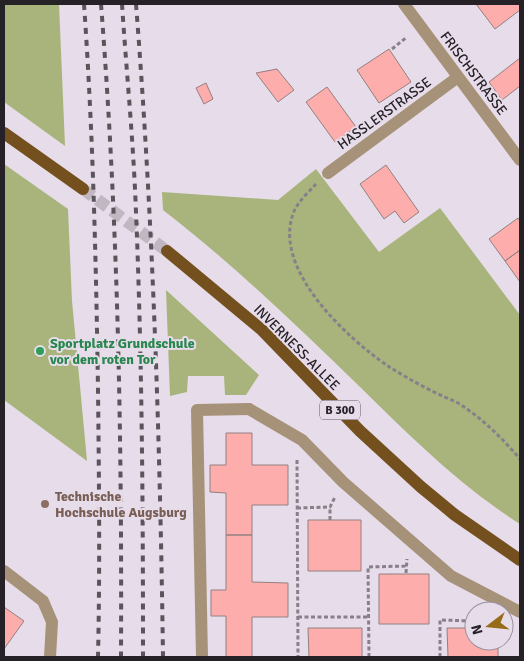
<svg xmlns="http://www.w3.org/2000/svg" width="524" height="661" font-family="Signika,sans-serif">
  <rect width="100%" height="100%" fill="#e7dcea"/>
  <path fill="#a8b47c" d="M4,4H59L65,146L4,102Z
    M4,164L68,209L72,301L87,461L4,400Z
    M316,169L379,252L440,208L520,315V524C460,486 410,436 359,386C296,325 233,264 163,210L162,192L278,200Z
    M166,290L259,375L246,395H225L224,376H188L187,392L170,396Z"/>
  <path fill="#fdadac" stroke="#928080" d="M476,4H520V10L495,29Z
    M389,49L411,82L379,103L357,70Z
    M520,58V86L502,100L489,82Z
    M277,69L294,90L278,102L256,73Z
    M206,83L213,99L204,104L196,88Z
    M327,87L356,127L335,142L306,102Z
    M386,165L419,212L404,223L395,211L384,219L360,184Z
    M518,218L520,221V250L505,261L489,239Z
    M520,250V282L505,261Z
    M226,433H252V465H288V505H252V535H226V493L210,492V465H226Z
    M308,520H361V571H308Z
    M226,535H252V582L288,583V617H252V657H226V616H211V590H226Z
    M379,574H429V624H379Z
    M4,607L24,621L4,649Z
    M308,628H362V657H309Z
    M447,628H474V641H498V657H448Z"/>
  <g fill="none" stroke-linecap="round" stroke-linejoin="round">
    <path stroke="#c0b7c3" stroke-width="12" stroke-dasharray="12 6" stroke-linecap="butt" d="M83,189L167,251"/>
    <path stroke="#878089" stroke-width="3" stroke-dasharray="4 2.5" stroke-linecap="butt" d="M392,49L407,37
      M316,184C308,193 297,202 293,214C273,270 347,338 388,366C402,375 418,384 434,392C442,396 450,399 458,403C482,418 502,438 520,459
      M297,460L298,657
      M297,508L330,507L335,497
      M330,520V507
      M406,573L407,559
      M298,617H368
      M369,657L368,567L407,566
      M440,657V620L474,621"/>
    <path stroke="#a69279" stroke-width="12" d="M249,409L302,440L343,482L451,576L520,612
      M4,571L43,601L52,622L50,657"/>
    <path stroke="#a69279" stroke-width="12" d="M404,4L520,160
      M328,173L458,77
      M202,657L197,410L249,409"/>
    <path stroke="#74501f" stroke-width="12" d="M4,133L83,189
      M167,251L262,330L360,431L421,487L455,515L520,560"/>
    <path stroke="#5a545b" stroke-width="4" stroke-dasharray="6 6" stroke-linecap="butt" d="M84,4C93,132 96,260 98,389C99,478 100,568 98,657
      M101,4C118,221 122,439 121,657
      M122,4C126,65 132,127 135,189C142,345 143,501 143,657
      M136,4C153,221 160,439 163,657"/>
  </g>
  <circle fill="#2e9e5b" stroke="#e7dcea" stroke-width="2" cx="40" cy="351" r="5"/>
  <circle fill="#8d6e63" stroke="#e7dcea" stroke-width="2" cx="45" cy="504" r="5"/>
  <g text-anchor="middle" stroke-width="4" stroke-linejoin="round" paint-order="stroke">
    <rect fill="#e7dcea" stroke="#5f5961" stroke-width="1" x="320" y="400.5" width="40" height="19" rx="4"/>
    <g font-size="12" font-weight="bold" fill="#252126">
      <text x="340" y="414">B 300</text>
    </g>
    <g font-size="14" fill="#252126" stroke="#e7dcea">
      <text transform="translate(474 73) rotate(53)" y="5">FRISCHSTRASSE</text>
      <text transform="translate(384 113) rotate(-36)" y="5">HASSLERSTRASSE</text>
      <text transform="translate(297 347) rotate(45)" y="5">INVERNESS-ALLEE</text>
    </g>
    <g font-size="14" font-weight="bold" fill="#27864d" stroke="#e7dcea" text-anchor="start">
      <text x="50" y="348">Sportplatz Grundschule<tspan x="50" dy="16">vor dem roten Tor</tspan></text>
    </g>
    <g font-size="14" font-weight="bold" fill="#785e54" stroke="#e7dcea" text-anchor="start">
      <text x="55" y="501">Technische<tspan x="55" dy="16">Hochschule Augsburg</tspan></text>
    </g>
  </g>
  <rect width="524" height="661" fill="none" stroke="#252126" stroke-width="10"/>
  <g transform="translate(489 626) rotate(254)"><circle r="24" fill="#e7dcea" stroke="#99919c"/>
  <path d="M0-4L9 19L0 12L-9 19Z" fill="#976c19"/>
  <text y="-8" font-size="14" font-weight="bold" text-anchor="middle" fill="#252126">N</text>
  </g>
</svg>
